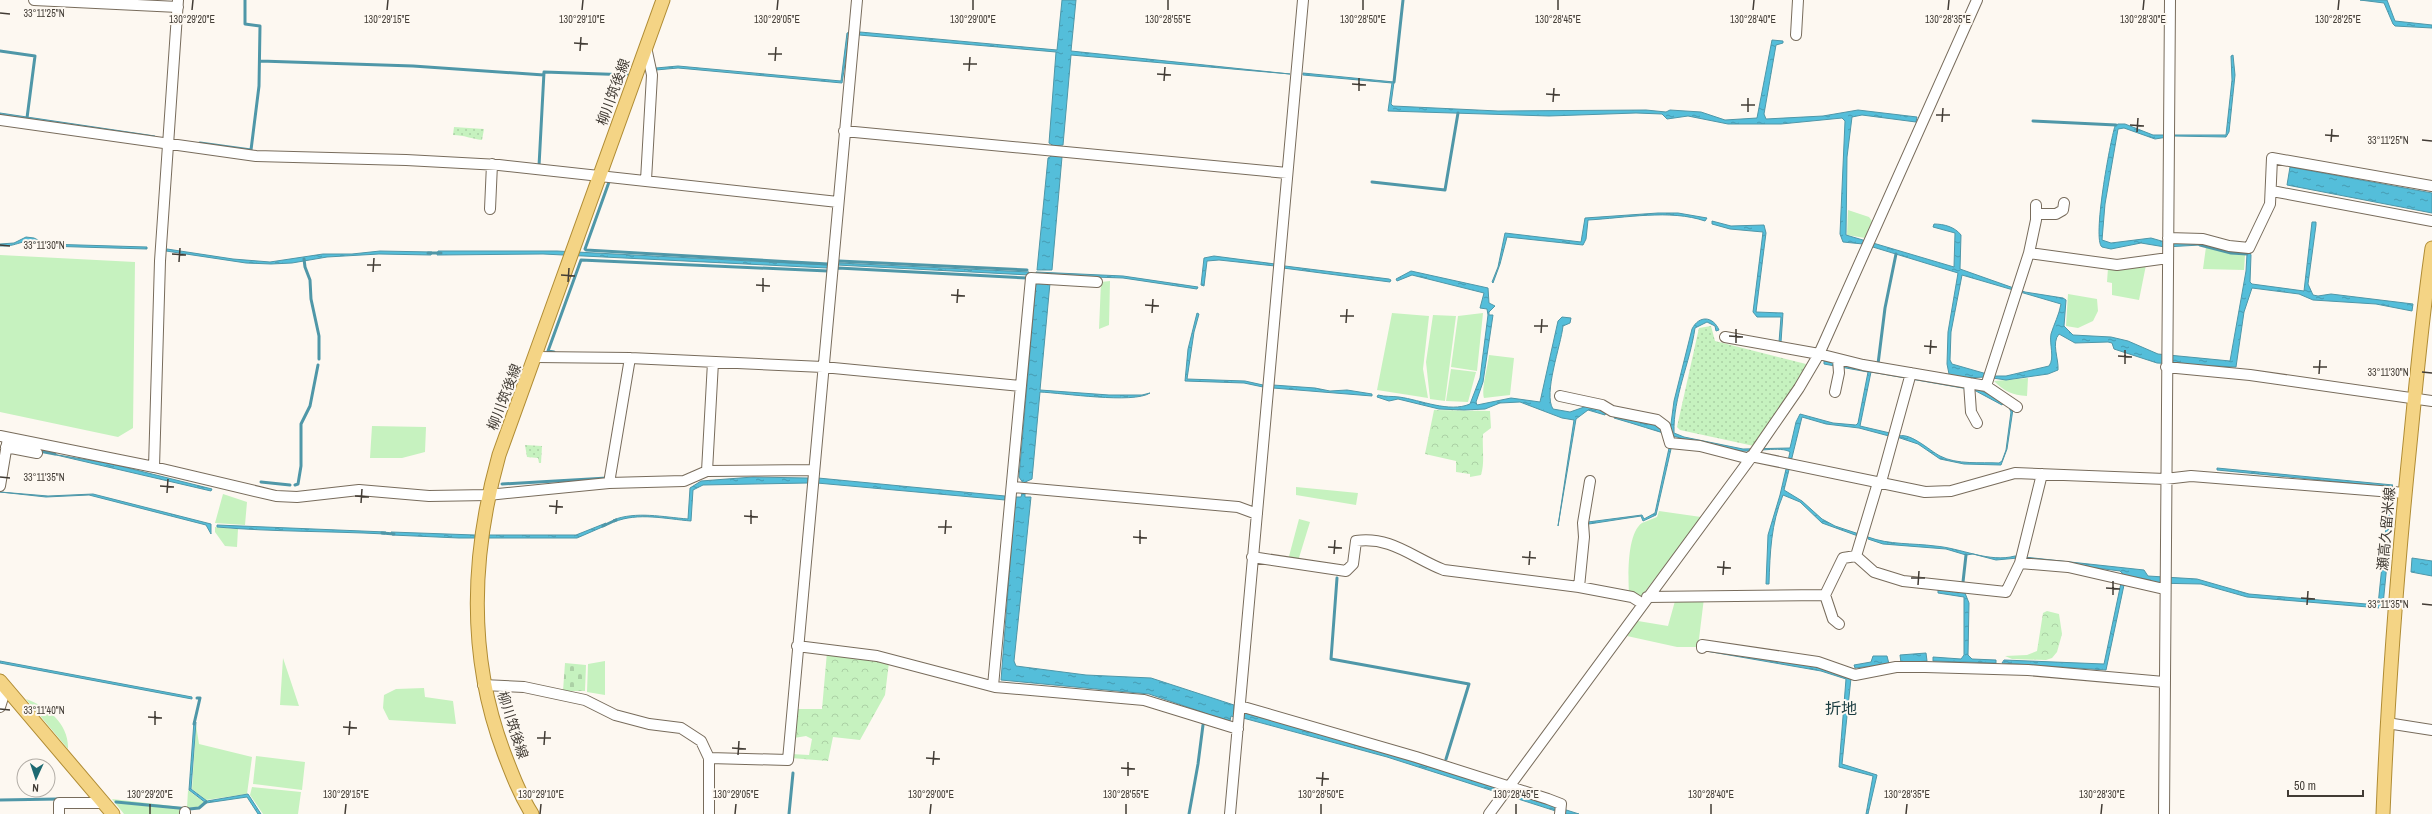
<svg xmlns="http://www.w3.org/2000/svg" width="2432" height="814" font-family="'Archivo Narrow','Noto Sans JP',sans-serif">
  <defs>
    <pattern id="forest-crowns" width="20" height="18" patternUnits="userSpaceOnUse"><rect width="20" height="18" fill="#c6f2bf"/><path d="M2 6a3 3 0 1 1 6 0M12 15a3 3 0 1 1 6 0" fill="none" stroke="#abd0a5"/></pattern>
    <pattern id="cemetery-stones" width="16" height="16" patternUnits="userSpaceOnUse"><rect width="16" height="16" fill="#c6f2bf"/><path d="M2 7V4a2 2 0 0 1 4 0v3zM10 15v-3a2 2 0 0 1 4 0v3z" fill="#abd0a5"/></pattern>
    <pattern id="garden-dots" width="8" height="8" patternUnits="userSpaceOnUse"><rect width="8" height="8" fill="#c6f2bf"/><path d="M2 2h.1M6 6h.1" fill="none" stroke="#abd0a5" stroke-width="1.8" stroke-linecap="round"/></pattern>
    <pattern id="water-ripples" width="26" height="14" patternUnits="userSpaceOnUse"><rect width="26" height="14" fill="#54beda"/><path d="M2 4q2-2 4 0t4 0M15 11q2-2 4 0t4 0" fill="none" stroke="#479cb2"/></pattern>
  </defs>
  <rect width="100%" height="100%" fill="#fdf8f1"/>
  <path fill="#c6f2bf" d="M1848,210L1869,217L1872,221L1865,238L1847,235Z
    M2206,247L2232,254L2245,255L2244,270L2203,269Z
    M0,255L135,262L133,428L118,437L0,412Z
    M2146,265L2139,300L2112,295V283L2107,282L2108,268Z
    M1110,281L1109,325L1099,329L1101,282Z
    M2068,294L2097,299L2098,311L2093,321L2078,328L2066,326Z
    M1392,313L1429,316L1423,369L1428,398L1377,390Z
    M1483,313L1477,371L1451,367L1458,316Z
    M1433,315L1456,316L1445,401L1430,399L1426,362Z
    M1489,355L1514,358L1510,395L1484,398C1481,389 1488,366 1489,355Z
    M1451,369L1476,372L1468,402L1446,401Z
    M2028,378L2027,396C2012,395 2004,391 1994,381Z
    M372,426L426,427L425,452L402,458H370Z
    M1296,487L1358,493L1356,505L1296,495Z
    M223,494L247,502L245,525L215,523Z
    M1659,511L1701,517L1641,597L1629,593C1628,576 1627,533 1642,523C1647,521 1652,519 1657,517Z
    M1299,519L1310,522L1298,561L1288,560Z
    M215,527L238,529L237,547L225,546L215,532Z
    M1704,598L1698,647H1677L1627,636L1638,621L1668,626L1675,601Z
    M283,658L299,706L280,705Z
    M605,661V695L587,692L588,664Z
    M424,688L425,697L453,701L456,724L389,720L383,708L384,695L396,689Z
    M26,699C48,707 69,724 68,749Z
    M196,725L199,744L252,757L247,794L206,800L192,789Z
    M256,756L305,762L302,790L253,784Z
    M252,787L301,792L298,814H263L250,795Z
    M188,790L204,802L198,807L187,808Z
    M112,799L181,807L180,814H124Z"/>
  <path fill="url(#forest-crowns)" d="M1434,410L1490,411L1491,428L1483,434C1482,448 1485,462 1481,475L1470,477V474L1456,472V461L1425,454Z
    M2047,611L2059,614L2062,634L2057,652L2052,658L2046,660L2012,659L2005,656L2027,655L2037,651L2043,613Z
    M827,652L889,662L885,695L860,740L833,737L828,761L791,758V754L809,755L812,739L806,736L794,738L796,709H822Z"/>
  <path fill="url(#cemetery-stones)" d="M565,663L586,665L585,691H563Z"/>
  <path fill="url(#garden-dots)" d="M454,127L484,129L482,140C472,139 464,135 453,135Z
    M1711,326L1715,341L1806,364L1798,381L1754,446L1680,430L1677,427L1699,328Z
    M525,445L542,446L541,463H539L538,458L527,457Z"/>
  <path fill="url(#water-ripples)" stroke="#4f97a8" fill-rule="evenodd" d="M1062,0H1076L1071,51L1290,74L1071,55L1063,145L1054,146L1049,143L1056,52L859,35L860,32L1057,50Z
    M2360,0H2387L2395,21L2432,25V28L2395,26L2393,24L2384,3Z
    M850,32L842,83L678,68L656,70V68L678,66L841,81L847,33Z
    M1772,40L1783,41V43L1776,45L1764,114L1766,119L1823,116L1858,110L1917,117L1916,122L1862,115L1852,117L1847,157L1846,235L1954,267L1955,233L1933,227L1934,224C1944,224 1955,227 1961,235L1960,269L2025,292L2063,298L2066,300L2064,326L2073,335L2111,337L2128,341L2158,354L2230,361L2246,271L2247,254L2250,253L2251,255L2250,282L2252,284L2304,291L2312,222H2316V225L2308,284L2313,295L2318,296L2331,294L2413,304L2412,311L2376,304L2313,300L2299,294L2252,288L2244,312L2236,367L2157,363L2114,349L2112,343L2108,342L2075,343L2059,334C2051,343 2059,359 2058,370L2048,374L2006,380L1986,377L1964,378C1975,390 1990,394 2004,402L2002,405L1974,390L1871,372L1860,426L1890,433L1889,436L1859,428L1826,424L1802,417L1784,490L1802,501L1822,519L1835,526L1859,534L1858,536L1822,523L1800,502L1783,495C1771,524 1770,552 1769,584H1766L1768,535L1780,495L1790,452C1782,446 1753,452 1741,451C1698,446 1656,430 1614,418L1615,415L1655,424L1670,431L1674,401L1692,329C1699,315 1713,316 1719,330L1716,331L1715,326L1707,322L1695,328C1690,363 1673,397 1674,433L1684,437L1743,449L1790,448L1796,422L1800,414L1833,423L1856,425L1858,423L1868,372L1824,364V361L1948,383L1949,374L1947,364L1948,332L1958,273L1863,244L1843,242L1840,234L1845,121L1842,118L1781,124H1728L1688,116L1667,119L1662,114L1636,113L1549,116L1388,111L1392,83L1303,75V73L1394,82L1391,104L1393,106L1498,111L1646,110L1666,112L1670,110L1701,112L1725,120L1757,118ZM1962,275L2061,304C2059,315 2054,324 2051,334C2049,344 2055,358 2049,366L2006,376H1994L1952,364L1950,360L1951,332Z
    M2233,55L2235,75L2229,132L2226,137L2174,136L2155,139L2124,128L2118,129L2105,204L2102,240L2111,243L2151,238L2172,244L2184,242L2200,245L2165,247L2141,243L2111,249L2102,247C2092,240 2110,142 2115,126L2118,124H2125L2153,135H2226L2232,80L2231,56Z
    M0,113L155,136V138L0,115Z
    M1053,155L1062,157L1052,270H1037L1048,158Z
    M2290,167L2432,193V213L2287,185Z
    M1658,213H1678L1707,218L1705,221C1670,209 1625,218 1588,220L1586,239L1583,245L1507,237L1500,264L1493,283L1492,282L1498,267L1505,233L1581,242L1585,218Z
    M1712,221L1731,226L1764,225L1766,233L1756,312L1783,313L1781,342H1779L1781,317H1757L1753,312L1763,232L1730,229L1712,224Z
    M26,237L34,238L46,244L147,247V249L45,246C22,235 22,247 0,246V244L14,243Z
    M167,249L233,259L270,262L323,254H352L380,251L432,252L431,255L379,254L327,257L292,263L271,264L246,263L166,251Z
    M438,251H557L828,265L839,263L1029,272V275L837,265L827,268L543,254L437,255Z
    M1214,256L1275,264V266L1219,260L1207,261L1204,286L1201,285L1204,258Z
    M1285,266L1389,279L1391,280L1390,282L1283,268Z
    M1411,271L1488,288L1489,303L1495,306L1489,312V315H1493L1483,382L1476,402L1477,405L1511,398L1540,402L1558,321L1562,317L1571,318L1570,323L1563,326C1561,345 1543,394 1553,409L1570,412L1587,406L1607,411L1605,415L1588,410L1576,419L1558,526L1574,420L1562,418L1520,402L1500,403L1485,409L1464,410L1439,409L1398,399L1389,401L1377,397L1378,395C1386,397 1392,396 1399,397C1421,400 1449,413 1470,404L1480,378L1488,315L1487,309L1480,308L1484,293L1412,275L1397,281L1396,279Z
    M1036,272L1123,276L1198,287L1197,289L1123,278L1036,275Z
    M1036,282L1050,283L1040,390L1109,395H1142L1150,393C1133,404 1063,393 1040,392L1032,479L1023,483L1019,477Z
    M1197,313L1199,314L1194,332L1187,379L1245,381L1263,385V387L1244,383L1185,381L1188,349Z
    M1273,385L1315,388L1330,391L1347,390L1372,394V396L1273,388Z
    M2008,405L2013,409L2007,449L2001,465L1964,464L1940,459L1918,444L1897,437C1908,430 1930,451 1940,456C1957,465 1981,462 1999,463L2002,461L2006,450L2011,412Z
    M1669,448L1671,449L1656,515L1643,521L1641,516L1589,524L1588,522L1642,515L1644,519L1655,513Z
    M52,454L112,464L212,489L211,491Z
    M2217,468L2393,485L2391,487L2217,470Z
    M753,477L808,478V483L703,485L693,490L691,521C666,519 638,512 614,522L613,520C636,511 663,517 688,519L690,488L701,481Z
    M818,478L1005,496V500L817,483Z
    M0,492L48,496L93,494L211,524V534L206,525L89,495L46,497Z
    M1022,493L1025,494V497H1031L1014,661L1016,666L1086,675L1151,678L1234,705V717L1231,716L1230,721L1207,714L1206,716L1205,713L1149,694L1001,680L1015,501V497H1021Z
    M2392,496L2386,561L2387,564L2383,605L2380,608L2247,597L2201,584L2151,583V580L2125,576L2120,571L2018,558L1996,560L1973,554L1966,555L1946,549L1883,544L1868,539V537C1889,545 1913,543 1935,546C1961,548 1989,563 2015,556L2144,570L2148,576L2197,579L2249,594L2378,605L2389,497Z
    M606,523L607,525L577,538H459L392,535L391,532L475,535H576Z
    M217,525L386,532L385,534C329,531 273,532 217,527Z
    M2412,558L2432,561V576L2411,572Z
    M2121,583L2124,585L2106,670L2002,663L2004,660L2104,664Z
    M1938,589L1965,593L1969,603L1968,655L1972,659L1996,660V663L1933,661V657L1961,659L1964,655V597L1938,593Z
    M1706,648L1819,667L1851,678L1842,764L1877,775L1868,814H1866L1873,776L1839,767L1846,679L1821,671L1706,651Z
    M1926,653L1927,661L1901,663L1900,655Z
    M1873,656H1887L1889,664L1855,668L1854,665L1871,662Z
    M0,661L192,697V699L0,663Z
    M1245,713L1383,752L1579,814H1565L1387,757L1243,718Z
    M194,721L196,722L191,789L207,801L248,794L261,814H258L247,797L206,803L189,790Z"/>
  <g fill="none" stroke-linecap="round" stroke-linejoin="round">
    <path stroke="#4f97a8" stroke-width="3" d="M0,51L35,56L27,118
      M260,61L413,66L544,75
      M1394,82L1403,0
      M2033,121L2116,125
      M200,143L251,150L259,86L260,26L245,24V0
      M539,166L544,72L632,75
      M609,182L585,249L586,250L828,264L839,261L1027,270
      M1372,182L1445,190L1458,113
      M2200,245L2231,253L2247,254
      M428,253H441
      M304,259L305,267L310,280L311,299L319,336V359
      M554,352L548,351L581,260L828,271L838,268L1027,278
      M1878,364L1885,308L1896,254
      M39,451L55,454
      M261,482L290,485
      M502,484L607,478
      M295,485L298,484L301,466V424L310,406L318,365
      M603,526L616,520
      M382,533L394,534
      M1337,578L1331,659L1469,684L1446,759
      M1963,582L1966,555
      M194,724L200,698H197
      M0,800L58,799
      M116,802L189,809L199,808L206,802
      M789,814L793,773
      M1189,814L1198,764L1203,725"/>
    <defs>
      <path id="minor" d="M34,0L178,7
        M1796,35L1798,0
        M0,120L256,156L406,160L499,165L838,202
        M844,131L1287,173
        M646,180L652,75L646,47
        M2272,191L2432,221
        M490,209L492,164
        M2036,214H2056L2063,210L2064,203
        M2168,238L2203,239L2229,246L2249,248L2270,204L2272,158L2432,186
        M2029,253L2117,265L2168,258
        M1725,337L1819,354L1863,365L1986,386L2017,407
        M536,357L630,358L823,367L1021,386
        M2166,367L2250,375L2432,401
        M1969,383L1971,412L1977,423
        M1986,386L2029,253L2036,220V205
        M1835,392L1839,373L1838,359
        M1560,396L1602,405L1612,411L1657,420L1665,426L1670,443L1700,446L1750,459
        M0,436L154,467L276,496L297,497L359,490L429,496L488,495L609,483L684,481L707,471L813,470
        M6,447L37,453
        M1751,456L1925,492L1951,491L2015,473L2165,479L2191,476L2405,493
        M154,467L160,261L178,0
        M707,471L713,362
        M609,483L630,358
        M0,486L8,438
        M1013,487L1238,507L1257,514
        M1856,556L1874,572L1903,581L2006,592L2020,563L2042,474
        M1856,556L1877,486L1881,482L1911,373
        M1252,557L1346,571L1353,564L1356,541C1391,536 1413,558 1444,570L1579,587L1632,597L1643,604
        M2020,563L2068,567L2164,589
        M1579,587L1584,537L1583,523L1590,481
        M1825,595L1833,619L1839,624
        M1647,597L1825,595L1843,558L1856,556
        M797,646L877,656L995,687L1144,700L1238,729
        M1702,648V645L1818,662L1855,675L1896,667H1925L2028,670L2164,682
        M483,685L524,687L585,700L615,715L649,724L681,728L701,741L709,758V814
        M993,686L1031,278L1097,282
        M1240,706L1416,757L1548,799L1561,804L1560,814
        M0,707L6,688
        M2387,723L2432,730
        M709,758L788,760L857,0
        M59,814V803H104
        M185,814V812
        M1230,814L1303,0
        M1489,814L1750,459L1799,388L1819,354L1977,0
        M2164,814L2170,0"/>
      <path id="major" d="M0,681L113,814
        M532,814C520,795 512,774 504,753C467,655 471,555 499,455L663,0
        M2383,814C2388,687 2398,561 2411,434C2417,372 2423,310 2432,248"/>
    </defs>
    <use href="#minor" stroke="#786c5c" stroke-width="12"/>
    <use href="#major" stroke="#b08c34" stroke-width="15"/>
    <use href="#minor" stroke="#fff" stroke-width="10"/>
    <use href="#major" stroke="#f4d485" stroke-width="13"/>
  </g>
  <path fill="none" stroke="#423c35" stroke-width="1.5" d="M192,10L193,0M387,10L388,0M582,10L583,0M777,10L778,0M973,10V0M1168,10V0M1363,10V0M1558,10V0M1753,10L1754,0M1948,10L1949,0M2143,10L2144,0M2338,10L2339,0M0,13L10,14M574,43L588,44M580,51L581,37M768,54H782M775,61L776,47M963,64H977M969,71L970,57M1157,74L1171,75M1164,81L1165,67M1352,84L1366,85M1359,91V78M1546,94L1560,95M1553,102L1554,88M1741,105H1755M1748,112V98M1936,115H1950M1942,122L1943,108M2130,125L2144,126M2137,132L2138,118M2325,135L2339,136M2422,140L2432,141M2331,142L2332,129M0,245L10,246M172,254L186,255M179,262L180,248M367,265H381M373,272L374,258M561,275L575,276M568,282L569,268M756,285L770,286M763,292V278M951,295L965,296M957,303L958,289M1145,305L1159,306M1152,313L1153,299M1340,316H1354M1346,323L1347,309M1534,326H1548M1541,333L1542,319M1729,336L1743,337M1736,343V329M1924,346L1937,347M1930,354L1931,340M2118,356L2132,357M2125,364V350M2313,367H2327M2422,372L2432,373M2319,374L2320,360M0,477L10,478M160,486L174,487M167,493L168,479M355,496L369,497M361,503L362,489M549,506L563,507M556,514L557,500M744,516L758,517M751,524V510M938,527H952M945,534L946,520M1133,537L1147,538M1140,544V530M1328,547L1342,548M1334,554L1335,540M1522,557L1536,558M1529,565L1530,551M1717,567L1731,568M1723,575L1724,561M1911,578H1925M1918,585L1919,571M2106,588L2120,589M2113,595V581M2301,598L2315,599M2422,604L2432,605M2307,605L2308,591M0,709L10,710M148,717L162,718M155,725V711M343,727L357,728M349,735L350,721M537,738H551M544,745L545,731M732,748L746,749M738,755L739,741M926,758L940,759M933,765L934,751M1121,768L1135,769M1128,776V762M1316,778L1329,779M1322,786L1323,772M150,814V804M345,814L346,804M540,814L541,804M735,814L736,804M930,814L931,804M1126,814V804M1321,814V804M1516,814V804M1711,814V804M1906,814L1907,804M2101,814L2102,804"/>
  <g text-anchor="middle" stroke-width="4" stroke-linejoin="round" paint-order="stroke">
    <g font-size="14" fill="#423c35" stroke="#fdf8f1">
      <text transform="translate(613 92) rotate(-70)" y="5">柳川筑後線</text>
      <text transform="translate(504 397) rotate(-69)" y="5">柳川筑後線</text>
      <text transform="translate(2386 529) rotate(-85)" y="5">瀬高久留米線</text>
      <text transform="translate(513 725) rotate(72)" y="5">柳川筑後線</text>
    </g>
    <g font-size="16" fill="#1a3c40" stroke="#fdf8f1">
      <text x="1841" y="714">折地</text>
    </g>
  </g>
  <g font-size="10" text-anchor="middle" fill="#423c35" stroke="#fdf8f1" stroke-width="4" stroke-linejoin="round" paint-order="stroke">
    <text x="44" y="17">33°11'25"N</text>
    <text x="192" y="23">130°29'20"E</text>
    <text x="387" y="23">130°29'15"E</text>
    <text x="582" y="23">130°29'10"E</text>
    <text x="777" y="23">130°29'05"E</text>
    <text x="973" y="23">130°29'00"E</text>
    <text x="1168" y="23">130°28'55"E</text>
    <text x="1363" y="23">130°28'50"E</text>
    <text x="1558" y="23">130°28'45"E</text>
    <text x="1753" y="23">130°28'40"E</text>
    <text x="1948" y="23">130°28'35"E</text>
    <text x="2143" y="23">130°28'30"E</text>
    <text x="2338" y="23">130°28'25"E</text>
    <text x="2388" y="144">33°11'25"N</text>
    <text x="44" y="249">33°11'30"N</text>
    <text x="2388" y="376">33°11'30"N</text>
    <text x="44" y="481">33°11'35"N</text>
    <text x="2388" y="608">33°11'35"N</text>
    <text x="44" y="714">33°11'40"N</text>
    <text x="150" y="798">130°29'20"E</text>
    <text x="346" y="798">130°29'15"E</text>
    <text x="541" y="798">130°29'10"E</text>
    <text x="736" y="798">130°29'05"E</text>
    <text x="931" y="798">130°29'00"E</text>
    <text x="1126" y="798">130°28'55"E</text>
    <text x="1321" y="798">130°28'50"E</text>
    <text x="1516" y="798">130°28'45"E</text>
    <text x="1711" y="798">130°28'40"E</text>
    <text x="1907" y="798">130°28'35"E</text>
    <text x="2102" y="798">130°28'30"E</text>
  </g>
  <g transform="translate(36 778) rotate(183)"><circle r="19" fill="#fdf8f1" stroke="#b2ada6"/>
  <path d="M0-3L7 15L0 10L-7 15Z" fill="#1d6971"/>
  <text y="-6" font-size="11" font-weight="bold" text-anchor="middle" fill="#423c35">N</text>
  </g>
  <path d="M2288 790v6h75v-6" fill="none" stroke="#423c35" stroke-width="2"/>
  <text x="2294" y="790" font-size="12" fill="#423c35" stroke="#fdf8f1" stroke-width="3" paint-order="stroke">50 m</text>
</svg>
